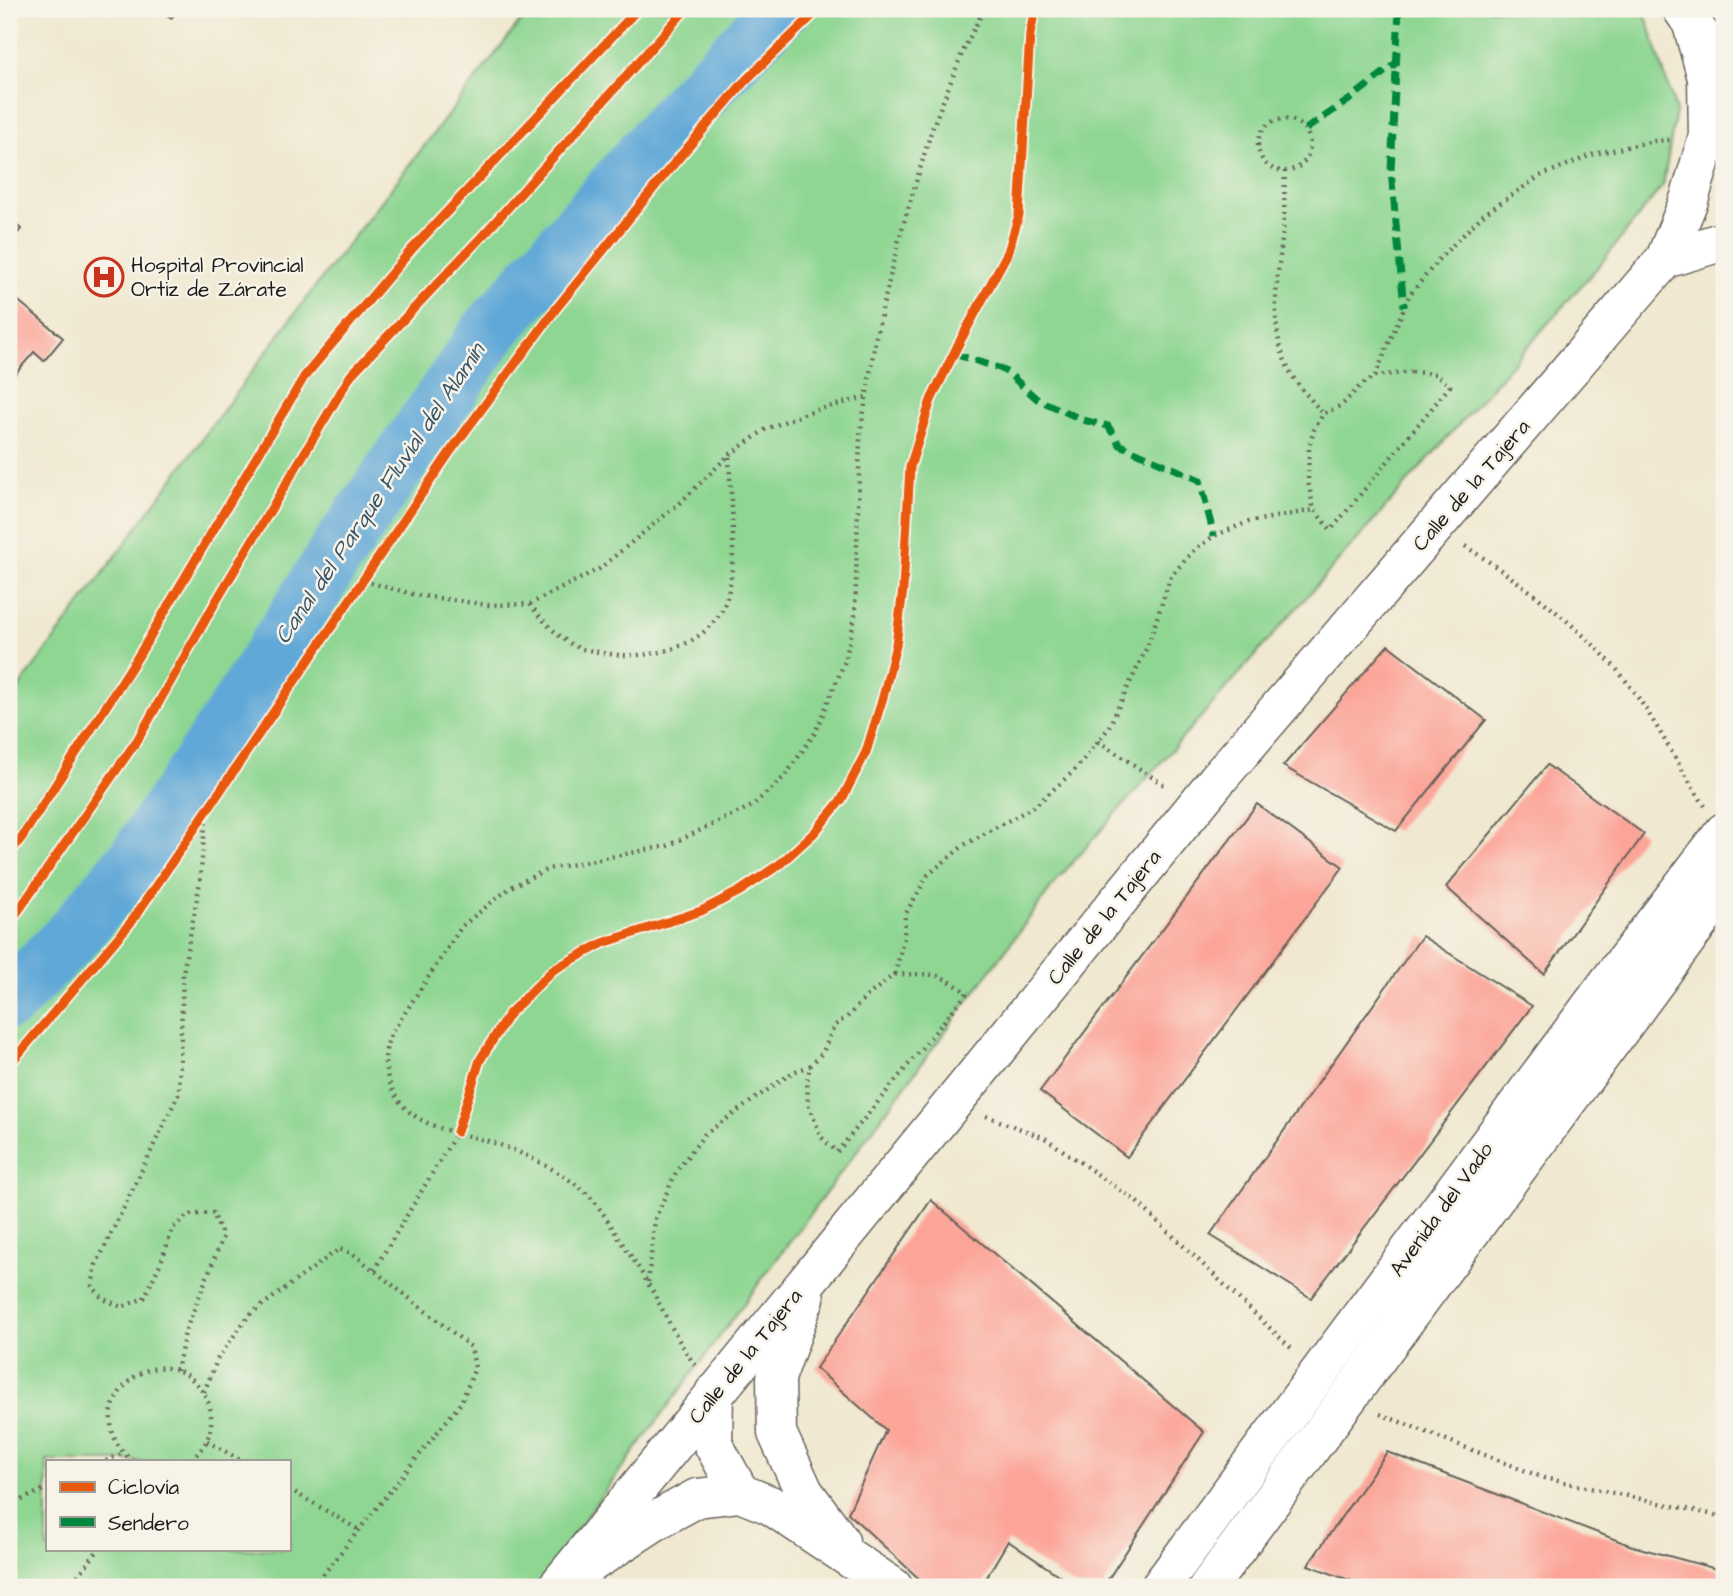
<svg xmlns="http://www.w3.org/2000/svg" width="1733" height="1596" font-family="'Architects Daughter',sans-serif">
  <rect width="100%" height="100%" fill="#f7f3e8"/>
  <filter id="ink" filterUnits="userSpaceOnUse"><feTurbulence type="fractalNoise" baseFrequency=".0143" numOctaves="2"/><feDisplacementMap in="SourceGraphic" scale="14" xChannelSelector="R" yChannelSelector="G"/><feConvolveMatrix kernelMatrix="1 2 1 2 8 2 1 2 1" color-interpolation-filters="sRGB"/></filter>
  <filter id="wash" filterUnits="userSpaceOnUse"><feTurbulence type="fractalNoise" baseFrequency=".00686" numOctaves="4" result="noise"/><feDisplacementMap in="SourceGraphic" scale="28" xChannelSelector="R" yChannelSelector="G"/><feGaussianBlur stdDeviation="1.57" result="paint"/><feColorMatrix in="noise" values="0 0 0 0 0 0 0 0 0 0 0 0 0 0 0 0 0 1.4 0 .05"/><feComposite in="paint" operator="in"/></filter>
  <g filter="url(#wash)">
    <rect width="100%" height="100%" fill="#f0e8d0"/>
    <path fill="#8ed692" stroke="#557957" stroke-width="2" fill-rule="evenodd" d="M530,9H1639L1647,19L1676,111L1663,185L1602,262L1058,879L572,1536L543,1587H9V701L301,305ZM47,1461H289V1549H47Z"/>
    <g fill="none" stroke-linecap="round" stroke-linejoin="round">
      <path stroke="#61a8d7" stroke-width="58" d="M9,1001L70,938L135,861L231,719L339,550L490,331L670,125L780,9"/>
    </g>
    <g id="blocks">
      <path fill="#fca498" d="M160,9H179L171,18Z
        M9,219L21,229L9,243Z
        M9,293L63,338L44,361L34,352L9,381Z
        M1388,645L1486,720L1396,831L1283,766Z
        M1547,765L1644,834L1544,974L1446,887Z
        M1257,804L1343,867L1127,1157L1040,1091Z
        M1422,936L1532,1006L1311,1298L1210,1235Z
        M931,1200L1204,1432L1103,1587H1076L1008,1541L981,1587H928L848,1513L886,1430L816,1368Z
        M1387,1452L1632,1546L1724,1571V1587H1368L1308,1565Z"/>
    </g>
  </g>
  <g filter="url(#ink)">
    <use href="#blocks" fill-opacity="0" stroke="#66635b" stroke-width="2"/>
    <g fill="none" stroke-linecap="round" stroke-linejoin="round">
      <defs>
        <path id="minor" d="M1665,259L1724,241
          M805,1298L776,1378L777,1433L804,1492L840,1541
          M714,1393L713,1444L740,1493
          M591,1563L657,1520L697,1498L740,1493L770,1505L893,1587
          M557,1587L1217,780L1665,259L1689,200L1708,136L1707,78L1693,28
          M1160,1587L1608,983L1724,832
          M1208,1587L1724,889"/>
        <path id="major" d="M1682,9L1724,68"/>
      </defs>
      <use href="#minor" stroke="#66635b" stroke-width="41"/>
      <use href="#major" stroke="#66635b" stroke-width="41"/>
      <path stroke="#66635b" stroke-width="4.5" stroke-dasharray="2 5" stroke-linecap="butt" d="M1258 145a26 26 0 1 1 52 0a26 26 0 1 1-52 0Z
        M1285,171C1284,191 1285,211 1283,231C1278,279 1266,331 1292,375C1300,389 1313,401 1323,414
        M1412,372L1435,374L1450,386L1331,530L1314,510L1308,482L1309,448L1314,430L1323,414L1342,405L1361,385L1375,376Z
        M1375,376L1409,296L1439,259L1483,215L1540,176L1594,154L1654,141L1670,140
        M1465,546C1516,579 1569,618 1611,663C1649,705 1673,759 1705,806
        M364,581L416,595L488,605L530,604L599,569L681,502L729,455L766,429L806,413L866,397
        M530,604C542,620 558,638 577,647C583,650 591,650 598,652C638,661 694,653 719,615C742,581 730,497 729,456
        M1098,741L1167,787
        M9,854L22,837L139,655L304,377L412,249L638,9
        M9,924L138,739L215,603L351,375L487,231L686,9
        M895,974L904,938L905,915L928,875L964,845L1035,806L1076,769L1108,729L1148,645L1171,576L1194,550L1214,536L1248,522L1314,510
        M895,974C932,975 936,970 967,993L837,1152L821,1137L808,1103L807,1081L810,1066L823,1052L834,1026L848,1016L866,997Z
        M986,1116L1045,1138L1136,1201L1293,1350
        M374,1270L457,1132
        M648,1282L655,1219L677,1170L705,1134L793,1072L810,1066
        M695,1365C675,1338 664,1310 647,1282C638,1266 628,1252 618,1237C608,1221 597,1202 583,1190C560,1172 530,1156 503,1146C461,1130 405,1132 389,1081C383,1063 384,1051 391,1034L462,926L511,887L548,869L667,846L752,806L785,776L815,733L845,661L855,617L860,436L876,336L899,239L932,129L963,51L984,9
        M177,1371L185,1332L223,1237L213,1213L188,1215L173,1228L161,1262L144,1298L122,1307L103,1299L92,1286L96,1265L179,1093L183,973L200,882L206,814
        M204,1392L218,1358L249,1315L339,1249L352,1253L471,1347L475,1368L461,1403L313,1587
        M1380,1414L1544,1478L1724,1517
        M207,1441L242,1461
        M106,1461L123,1453
        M133,1461C73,1414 149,1335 195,1382C204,1392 210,1402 211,1415C213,1434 204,1450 189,1461
        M289,1489L359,1530
        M9,1506L47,1488
        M1719,1516L1724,1503
        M69,1587L99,1549"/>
      <use href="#minor" stroke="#fff" stroke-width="38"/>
      <use href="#major" stroke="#fff" stroke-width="38"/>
      <path stroke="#00873e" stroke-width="7" stroke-dasharray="14 7" stroke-linecap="butt" d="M1399,9L1391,171L1404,307
        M1306,129L1349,100L1396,63
        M954,354L999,368L1008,373L1037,399L1083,420L1108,426L1120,445L1200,480L1214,536"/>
      <defs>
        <path id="cycleway" d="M9,854L22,837L139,655L304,377L412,249L638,9
          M9,924L138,739L215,603L351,375L487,231L686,9
          M9,1065L132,921L450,452L555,310L666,173L744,82L819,9
          M457,1132L480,1060L509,1014L553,970L603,943L701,911L740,891L780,864L814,833L842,799L866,752L883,697L896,645L903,589L910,467L931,400L958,345L1008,252L1019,215L1030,34L1035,9"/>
      </defs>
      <use href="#cycleway" stroke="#f7f3e8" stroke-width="13"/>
      <use href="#cycleway" stroke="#e8590c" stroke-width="9"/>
    </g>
  </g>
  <defs>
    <symbol id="hospital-ring" viewBox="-11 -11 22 22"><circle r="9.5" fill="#f7f3e8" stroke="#c8321e" stroke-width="1.5"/><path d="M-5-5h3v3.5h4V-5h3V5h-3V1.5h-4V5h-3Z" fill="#c8321e"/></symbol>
  </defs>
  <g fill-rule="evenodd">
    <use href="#hospital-ring" x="82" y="255" width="44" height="44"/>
  </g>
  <g text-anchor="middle" stroke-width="5" stroke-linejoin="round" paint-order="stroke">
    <g font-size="21" fill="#1c1c1c" stroke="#f7f3e8" text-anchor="start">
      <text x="131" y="272">Hospital Provincial<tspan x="131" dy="24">Ortiz de Zárate</tspan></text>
    </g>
    <g font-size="21" fill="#1c1c1c" stroke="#f7f3e8">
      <text transform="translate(1471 485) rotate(-49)" y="7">Calle de la Tajera</text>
      <text transform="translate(1104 917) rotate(-51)" y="7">Calle de la Tajera</text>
      <text transform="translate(1441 1209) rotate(-54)" y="7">Avenida del Vado</text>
      <text transform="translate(745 1356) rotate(-51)" y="7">Calle de la Tajera</text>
    </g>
    <g font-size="23" font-style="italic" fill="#385467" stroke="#f7f3e8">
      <text transform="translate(379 493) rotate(-56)" y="8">Canal del Parque Fluvial del Alamín</text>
    </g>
  </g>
  <rect width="1733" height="1596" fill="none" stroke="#f7f3e8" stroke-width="35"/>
  <rect x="46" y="1460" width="245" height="91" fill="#f7f3e8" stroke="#9f9d96" stroke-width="2"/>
  <rect x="60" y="1482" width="35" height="10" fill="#e8590c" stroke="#9f9d96" stroke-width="2"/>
  <text x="108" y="1494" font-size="21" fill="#1c1c1c">Ciclovía</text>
  <rect x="60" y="1517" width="35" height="10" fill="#00873e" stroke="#9f9d96" stroke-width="2"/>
  <text x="108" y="1530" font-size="21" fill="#1c1c1c">Sendero</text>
</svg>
